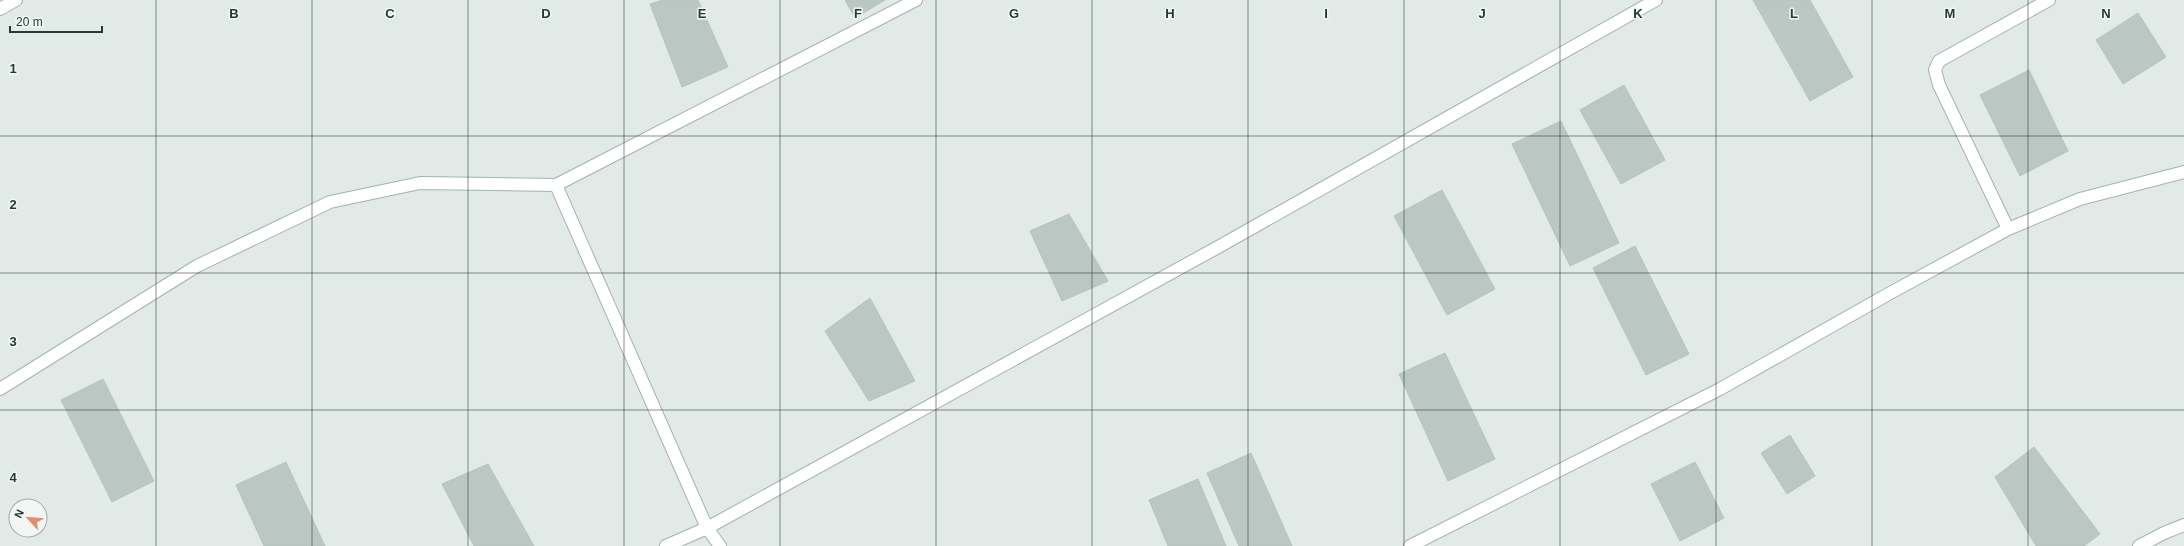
<svg xmlns="http://www.w3.org/2000/svg" width="2184" height="546" font-family="Helvetica,sans-serif">
  <rect width="100%" height="100%" fill="#e2eae7"/>
  <path fill="#bbc7c3" stroke="#b5c3be" d="M663,0H698L728,67L682,87L650,4Z
    M845,0H885L855,18Z
    M1753,0H1810L1853,77L1810,101Z
    M2138,13L2166,57L2123,84L2096,40Z
    M2029,70L2068,151L2020,176L1980,95Z
    M1624,85L1665,160L1621,184L1580,110Z
    M1561,121L1619,243L1570,266L1512,144Z
    M1442,190L1495,289L1447,315L1394,216Z
    M1069,214L1108,281L1062,301L1030,231Z
    M1635,246L1689,354L1646,375L1593,268Z
    M870,298L915,381L869,401L825,331Z
    M1445,353L1495,459L1448,481L1399,374Z
    M103,379L154,481L112,502L61,400Z
    M1790,435L1815,476L1787,494L1761,453Z
    M2034,447L2100,534L2084,546H2036L1995,477Z
    M1251,453L1292,546H1239L1207,473Z
    M286,462L325,546H264L236,485Z
    M1695,462L1724,518L1680,541L1651,484Z
    M488,464L534,546H474L442,484Z
    M1198,479L1226,546H1168L1149,500Z"/>
  <g fill="none" stroke-linecap="round" stroke-linejoin="round">
    <defs>
      <path id="minor" d="M0,9L16,0
        M556,185L707,528L720,546
        M2008,229L1939,85L1935,70L1939,61L2049,0
        M0,389L197,266L330,202L420,183L556,185L916,0
        M666,546L707,528L1220,246L1656,0
        M1410,546L1720,389L1892,292L2008,229L2080,199L2184,172
        M2139,546L2164,533L2184,525"/>
    </defs>
    <use href="#minor" stroke="#a5b1ae" stroke-width="14"/>
    <use href="#minor" stroke="#fff" stroke-width="12"/>
  </g>
  <path fill="none" stroke="#243935" stroke-width="1" stroke-opacity="0.55" d="M156,0V546M312,0V546M468,0V546M624,0V546M780,0V546M936,0V546M1092,0V546M1248,0V546M1404,0V546M1560,0V546M1716,0V546M1872,0V546M2028,0V546M0,136H2184M0,273H2184M0,410H2184"/>
  <g font-size="13" text-anchor="middle" font-weight="bold" fill="#243935" stroke="#f2f7f5" stroke-width="3" stroke-linejoin="round" paint-order="stroke">
    <text x="234" y="18">B</text>
    <text x="390" y="18">C</text>
    <text x="546" y="18">D</text>
    <text x="702" y="18">E</text>
    <text x="858" y="18">F</text>
    <text x="1014" y="18">G</text>
    <text x="1170" y="18">H</text>
    <text x="1326" y="18">I</text>
    <text x="1482" y="18">J</text>
    <text x="1638" y="18">K</text>
    <text x="1794" y="18">L</text>
    <text x="1950" y="18">M</text>
    <text x="2106" y="18">N</text>
    <text x="13" y="73">1</text>
    <text x="13" y="209">2</text>
    <text x="13" y="346">3</text>
    <text x="13" y="482">4</text>
  </g>
  <g transform="translate(28 518) rotate(296)"><circle r="19" fill="#f2f7f5" stroke="#a0aba8"/>
  <path d="M0-3L7 15L0 10L-7 15Z" fill="#e08f6a"/>
  <text y="-6" font-size="11" font-weight="bold" text-anchor="middle" fill="#243935">N</text>
  </g>
  <path d="M10 26v6h92v-6" fill="none" stroke="#243935" stroke-width="2"/>
  <text x="16" y="26" font-size="12" fill="#243935" stroke="#f2f7f5" stroke-width="3" paint-order="stroke">20 m</text>
</svg>
